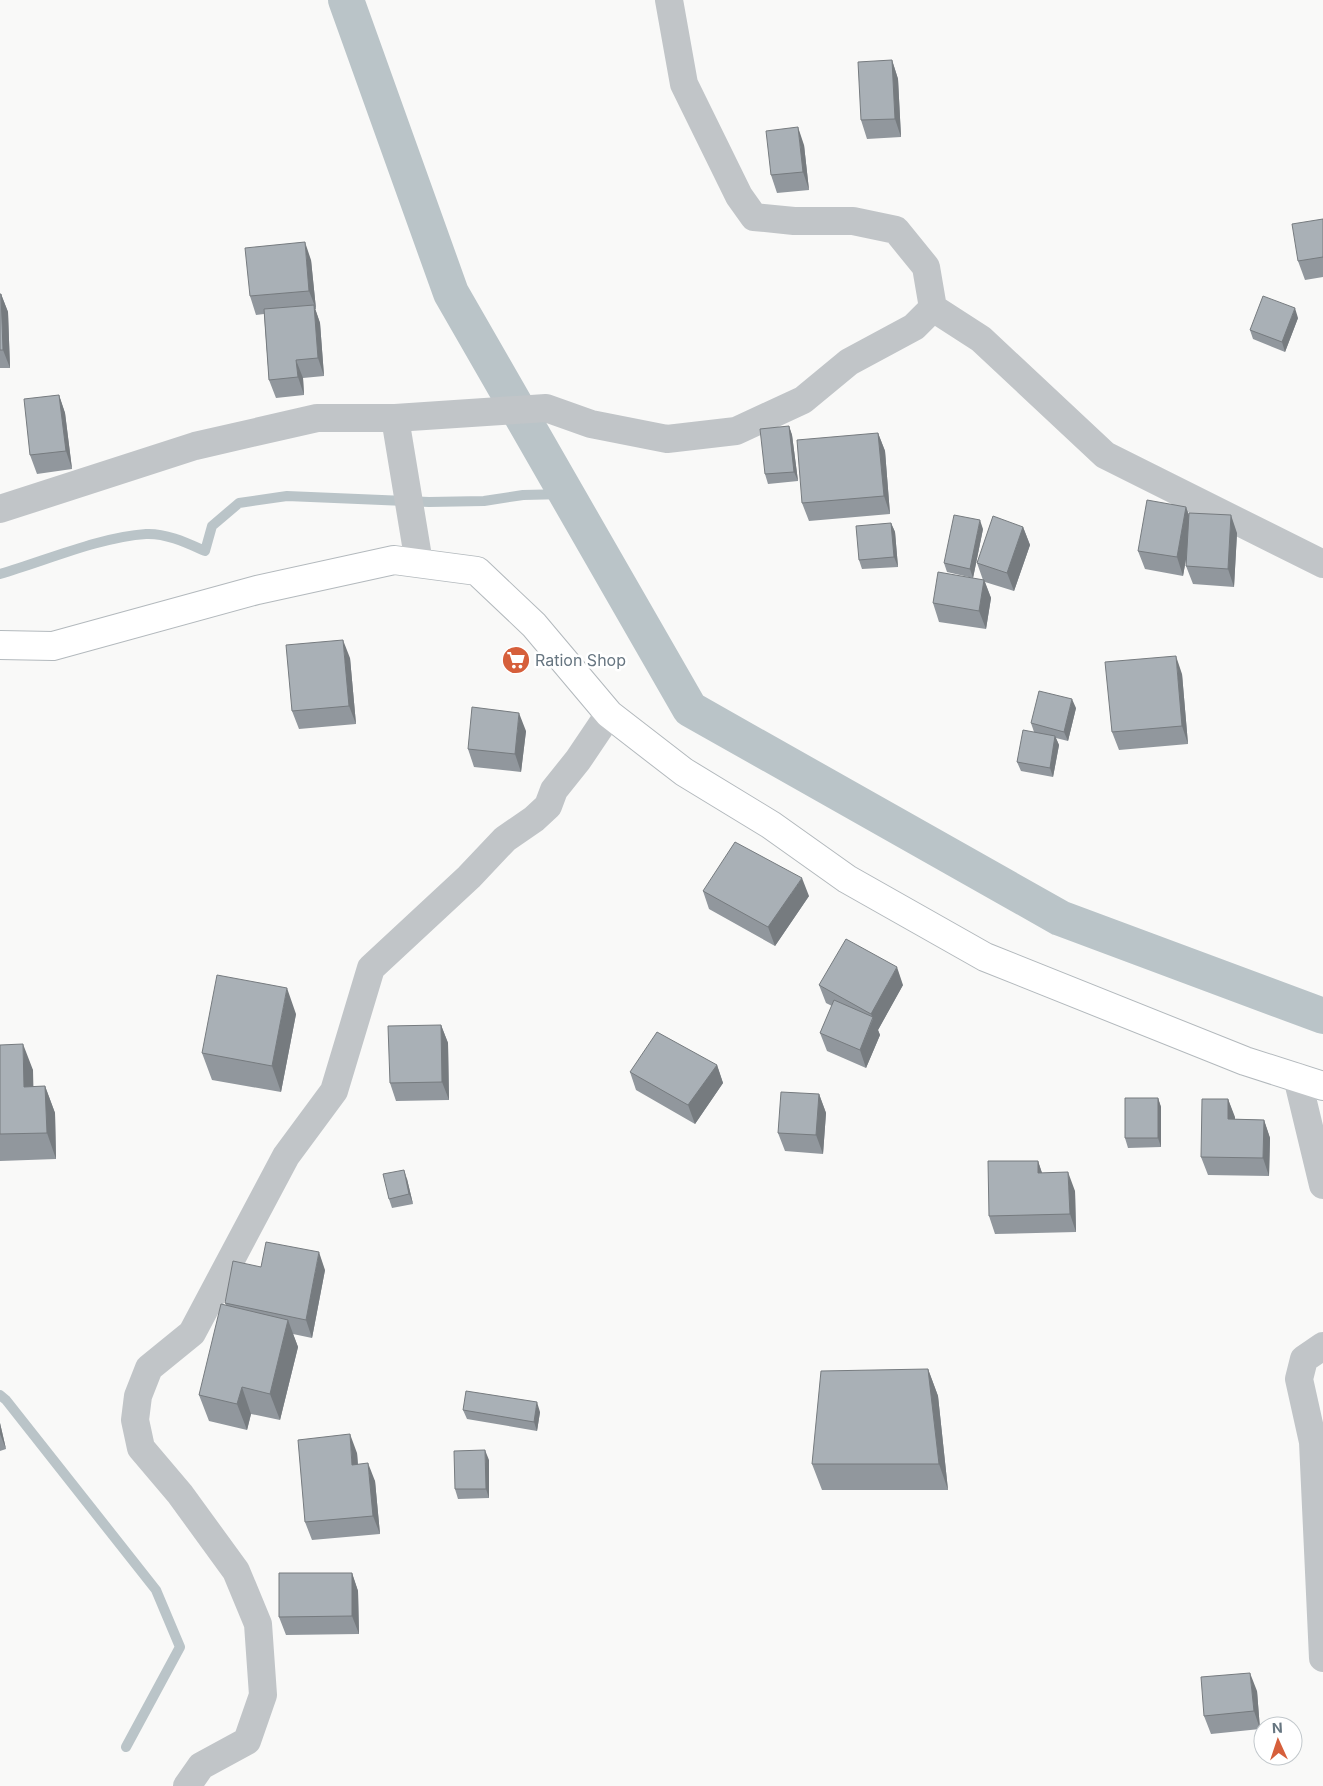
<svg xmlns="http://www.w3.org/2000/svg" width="1323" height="1786" font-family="Inter,sans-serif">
  <rect width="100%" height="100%" fill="#f9f9f8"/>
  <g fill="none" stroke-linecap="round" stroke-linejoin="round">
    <path stroke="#bac4c8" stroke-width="10" d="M0,574C45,561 100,537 146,534C166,533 187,543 205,551L212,526L239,503L287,496L429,502L484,501L523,495L566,494
      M0,1395L6,1400L156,1590L180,1647L126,1747"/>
    <path stroke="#bac4c8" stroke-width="36" d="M346,0L451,293L690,709L1060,918L1323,1016"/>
    <defs>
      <path id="secondary" d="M0,645L53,646L257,590L394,560L477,571L534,625L609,714L684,772L771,825L847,879L985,957L1245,1061L1323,1086"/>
    </defs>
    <use href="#secondary" stroke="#b3b9bd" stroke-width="30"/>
    <path stroke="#c1c5c8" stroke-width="28" d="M933,308L981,339L1105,455L1323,564
      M395,418L419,563
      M0,509L195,446L317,418H395L546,408L591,424L667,439L736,431L803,400L849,362L914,327L933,308L926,267L896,230L853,221H794L754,217L739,196L684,84L669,0
      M1297,1077L1323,1185
      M1323,1346L1304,1359L1299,1379L1313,1442L1323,1658
      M187,1786L201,1766L247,1741L263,1695L258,1624L236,1571L180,1494L141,1448L135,1420L138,1396L149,1368L192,1333L286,1156L334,1091L371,968L469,877L505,839L534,819L548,806L554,790L578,760L609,714"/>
    <use href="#secondary" stroke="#fff" stroke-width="28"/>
  </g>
  <path fill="#91979d" d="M892,60L898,79L901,137L867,139L861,120Z
    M804,145L809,190L777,193L771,175Z
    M1323,219V277L1305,280L1298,261Z
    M311,260L316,309H315L320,323L324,376L303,378L304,395L276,398L269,380L264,314L256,315L250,296Z
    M0,294H1L8,312L10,368H0Z
    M1298,318L1285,352L1253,339L1250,330Z
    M59,395L65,413L72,469L37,474L30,455Z
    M789,426L792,435L798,481L768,484L765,474Z
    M878,433L885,451L890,514L809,521L802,503Z
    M1186,507L1189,515L1237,533L1234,587L1193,584L1186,566V559L1183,576L1145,569L1138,551Z
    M891,523L895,532L898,567L862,569L859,560Z
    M1023,527L1030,545L1014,591L985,582L991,598L986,629L939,622L933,603L983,580L977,563Z
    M983,529L973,578L947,572L944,563Z
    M350,658L356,724L299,729L292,711Z
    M1182,674L1188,744L1119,750L1112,732Z
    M1076,708L1068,741L1056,738L1059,745L1053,777L1021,771L1017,762L1034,732L1031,723Z
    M526,731L521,772L474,767L468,749Z
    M703,891L809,896L775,946L709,909Z
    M819,985H903L878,1030L880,1035L866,1068L827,1051L820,1033L832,1006L826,1003Z
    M296,1014L281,1092L212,1080L202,1053Z
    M441,1025L448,1043L449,1100L396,1101L390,1083Z
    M0,1045L33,1070V1087L45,1086L55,1113L56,1159L0,1161Z
    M717,1065L723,1083L695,1124L636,1090L630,1072Z
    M819,1094L826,1113L823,1154L785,1151L778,1133Z
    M1158,1098L1161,1107V1147L1128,1148L1125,1138Z
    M1228,1099L1235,1119L1264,1120L1270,1138L1269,1176L1208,1175L1201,1157Z
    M1038,1161L1042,1173L1075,1191L1076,1232L995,1234L989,1216Z
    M407,1179L413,1204L392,1208L389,1199Z
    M325,1270L312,1338L293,1334L298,1347L280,1420L251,1414L247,1430L209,1421L199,1395L226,1305L225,1303Z
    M928,1369L938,1396L948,1490H822L812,1464Z
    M463,1410L540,1412L537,1431L467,1419Z
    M0,1423L6,1449L0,1451Z
    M357,1453L358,1464L375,1481L380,1534L312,1540L305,1522Z
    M489,1460V1498L458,1499L455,1489Z
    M352,1573L358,1591L359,1634L286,1635L279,1617Z
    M1257,1691L1260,1729L1211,1734L1204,1716Z"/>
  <path fill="#767b7f" d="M892,60L898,79L901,137L895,119Z
    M798,127L804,145L809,190L803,172Z
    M305,242L311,260L316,309L309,291Z
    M1,294L8,312L10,368L3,350Z
    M314,305L320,323L324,376L318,358Z
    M1295,308L1298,318L1285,352L1282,342Z
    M296,360L303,378L304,395L298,377Z
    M59,395L65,413L72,469L66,451Z
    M789,426L792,435L798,481L794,472Z
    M878,433L885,451L890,514L884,496Z
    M1186,507L1192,525L1183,576L1177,557Z
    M1231,515L1237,533L1234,587L1228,569Z
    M980,520L983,529L973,578L970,569Z
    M891,523L895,532L898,567L894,557Z
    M1023,527L1030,545L1014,591L1007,573Z
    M984,580L991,598L986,629L979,611Z
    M343,640L350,658L356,724L349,706Z
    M1176,656L1182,674L1188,744L1182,726Z
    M1072,699L1076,708L1068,741L1064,732Z
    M519,713L526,731L521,772L515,754Z
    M1055,736L1059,745L1053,777L1050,768Z
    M802,878L809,896L775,946L768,927Z
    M897,967L903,985L878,1030L880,1035L866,1068L860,1050L873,1019L871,1014Z
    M287,988L296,1014L281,1092L272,1066Z
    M441,1025L448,1043L449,1100L442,1082Z
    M23,1044L33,1070L34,1113L24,1087Z
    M717,1065L723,1083L695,1124L688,1105Z
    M45,1086L55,1113L56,1159L47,1133Z
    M819,1094L826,1113L823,1154L816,1135Z
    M1158,1098L1161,1107V1147L1158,1138Z
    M1228,1099L1235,1117V1137L1228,1119Z
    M1264,1120L1270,1138L1269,1176L1263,1158Z
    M1038,1161L1044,1179L1038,1173Z
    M404,1170L407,1179L413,1204L409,1194Z
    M1068,1172L1075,1191L1076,1232L1070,1214Z
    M319,1252L325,1270L312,1338L306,1320Z
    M288,1320L298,1347L280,1420L270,1394Z
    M928,1369L938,1396L948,1490L939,1464Z
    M242,1387L251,1414L247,1430L237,1404Z
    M537,1402L540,1412L537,1431L534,1422Z
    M0,1423L6,1449L0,1434Z
    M350,1434L357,1453L359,1483L352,1465Z
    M485,1450L489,1460V1498L486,1489Z
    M368,1463L375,1481L380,1534L373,1516Z
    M352,1573L358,1591L359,1634L352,1616Z
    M1250,1673L1257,1691L1260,1729L1254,1711Z"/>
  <path fill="#a9b0b6" stroke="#767b7f" d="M892,60L895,119L861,120L858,62Z
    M798,127L803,172L771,175L766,131Z
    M1323,219V257L1298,261L1292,224Z
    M305,242L309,291L250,296L245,248Z
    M0,294H1L3,350H0Z
    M1263,296L1295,308L1282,342L1250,330Z
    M314,305L318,358L296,360L298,377L269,380L264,309Z
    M59,395L66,451L30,455L24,399Z
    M789,426L794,472L765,474L760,429Z
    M878,433L884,496L802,503L797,440Z
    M1147,500L1186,507L1177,557L1138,551Z
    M1189,513L1231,515L1228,569L1186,566Z
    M954,515L980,520L970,569L944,563Z
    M993,516L1023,527L1007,573L977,563Z
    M891,523L894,557L859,560L856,526Z
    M938,572L984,580L979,611L933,603Z
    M343,640L349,706L292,711L286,645Z
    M1176,656L1182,726L1112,732L1105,662Z
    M1039,691L1072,699L1064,732L1031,723Z
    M472,707L519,713L515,754L468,749Z
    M1023,730L1055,736L1050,768L1017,762Z
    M735,842L802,878L768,927L703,891Z
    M846,939L897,967L871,1014L819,985Z
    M217,975L287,988L272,1066L202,1053Z
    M834,1000L873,1017L860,1050L820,1033Z
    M441,1025L442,1082L390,1083L388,1026Z
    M657,1032L717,1065L688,1105L630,1072Z
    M23,1044L24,1087L45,1086L47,1133L0,1134V1045Z
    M781,1092L819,1094L816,1135L778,1133Z
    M1125,1098H1158V1138H1125Z
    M1202,1099H1228V1119L1264,1120L1263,1158L1201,1157Z
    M988,1161H1038V1173L1068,1172L1070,1214L989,1216Z
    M404,1170L409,1194L389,1199L383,1174Z
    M266,1242L319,1252L306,1320L225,1303L233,1261L261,1267Z
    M221,1304L288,1320L270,1394L242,1387L237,1404L199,1395Z
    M928,1369L939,1464H812L821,1371Z
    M466,1391L537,1402L534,1422L463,1410Z
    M350,1434L352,1465L368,1463L373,1516L305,1522L298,1440Z
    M485,1450L486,1489H455L454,1451Z
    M279,1573H352V1616L279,1617Z
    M1250,1673L1254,1711L1204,1716L1201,1677Z"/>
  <defs>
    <symbol id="supermarket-disc" viewBox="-11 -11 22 22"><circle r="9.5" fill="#d65f3b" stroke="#fff"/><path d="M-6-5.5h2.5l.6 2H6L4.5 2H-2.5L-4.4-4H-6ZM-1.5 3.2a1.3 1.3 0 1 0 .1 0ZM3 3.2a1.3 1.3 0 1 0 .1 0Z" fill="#fff"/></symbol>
  </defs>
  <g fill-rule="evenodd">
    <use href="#supermarket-disc" x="500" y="644" width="32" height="32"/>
  </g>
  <g text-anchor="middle" stroke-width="5" stroke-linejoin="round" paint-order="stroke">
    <g font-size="16" fill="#667580" stroke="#fff" text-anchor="start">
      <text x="535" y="666">Ration Shop</text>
    </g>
  </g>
  <g transform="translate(1278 1741) rotate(357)"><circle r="24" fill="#ffffff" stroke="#c2c8cc"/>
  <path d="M0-4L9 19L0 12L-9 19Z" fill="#d65f3b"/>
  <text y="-8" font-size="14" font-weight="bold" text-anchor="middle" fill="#667580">N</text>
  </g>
</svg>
